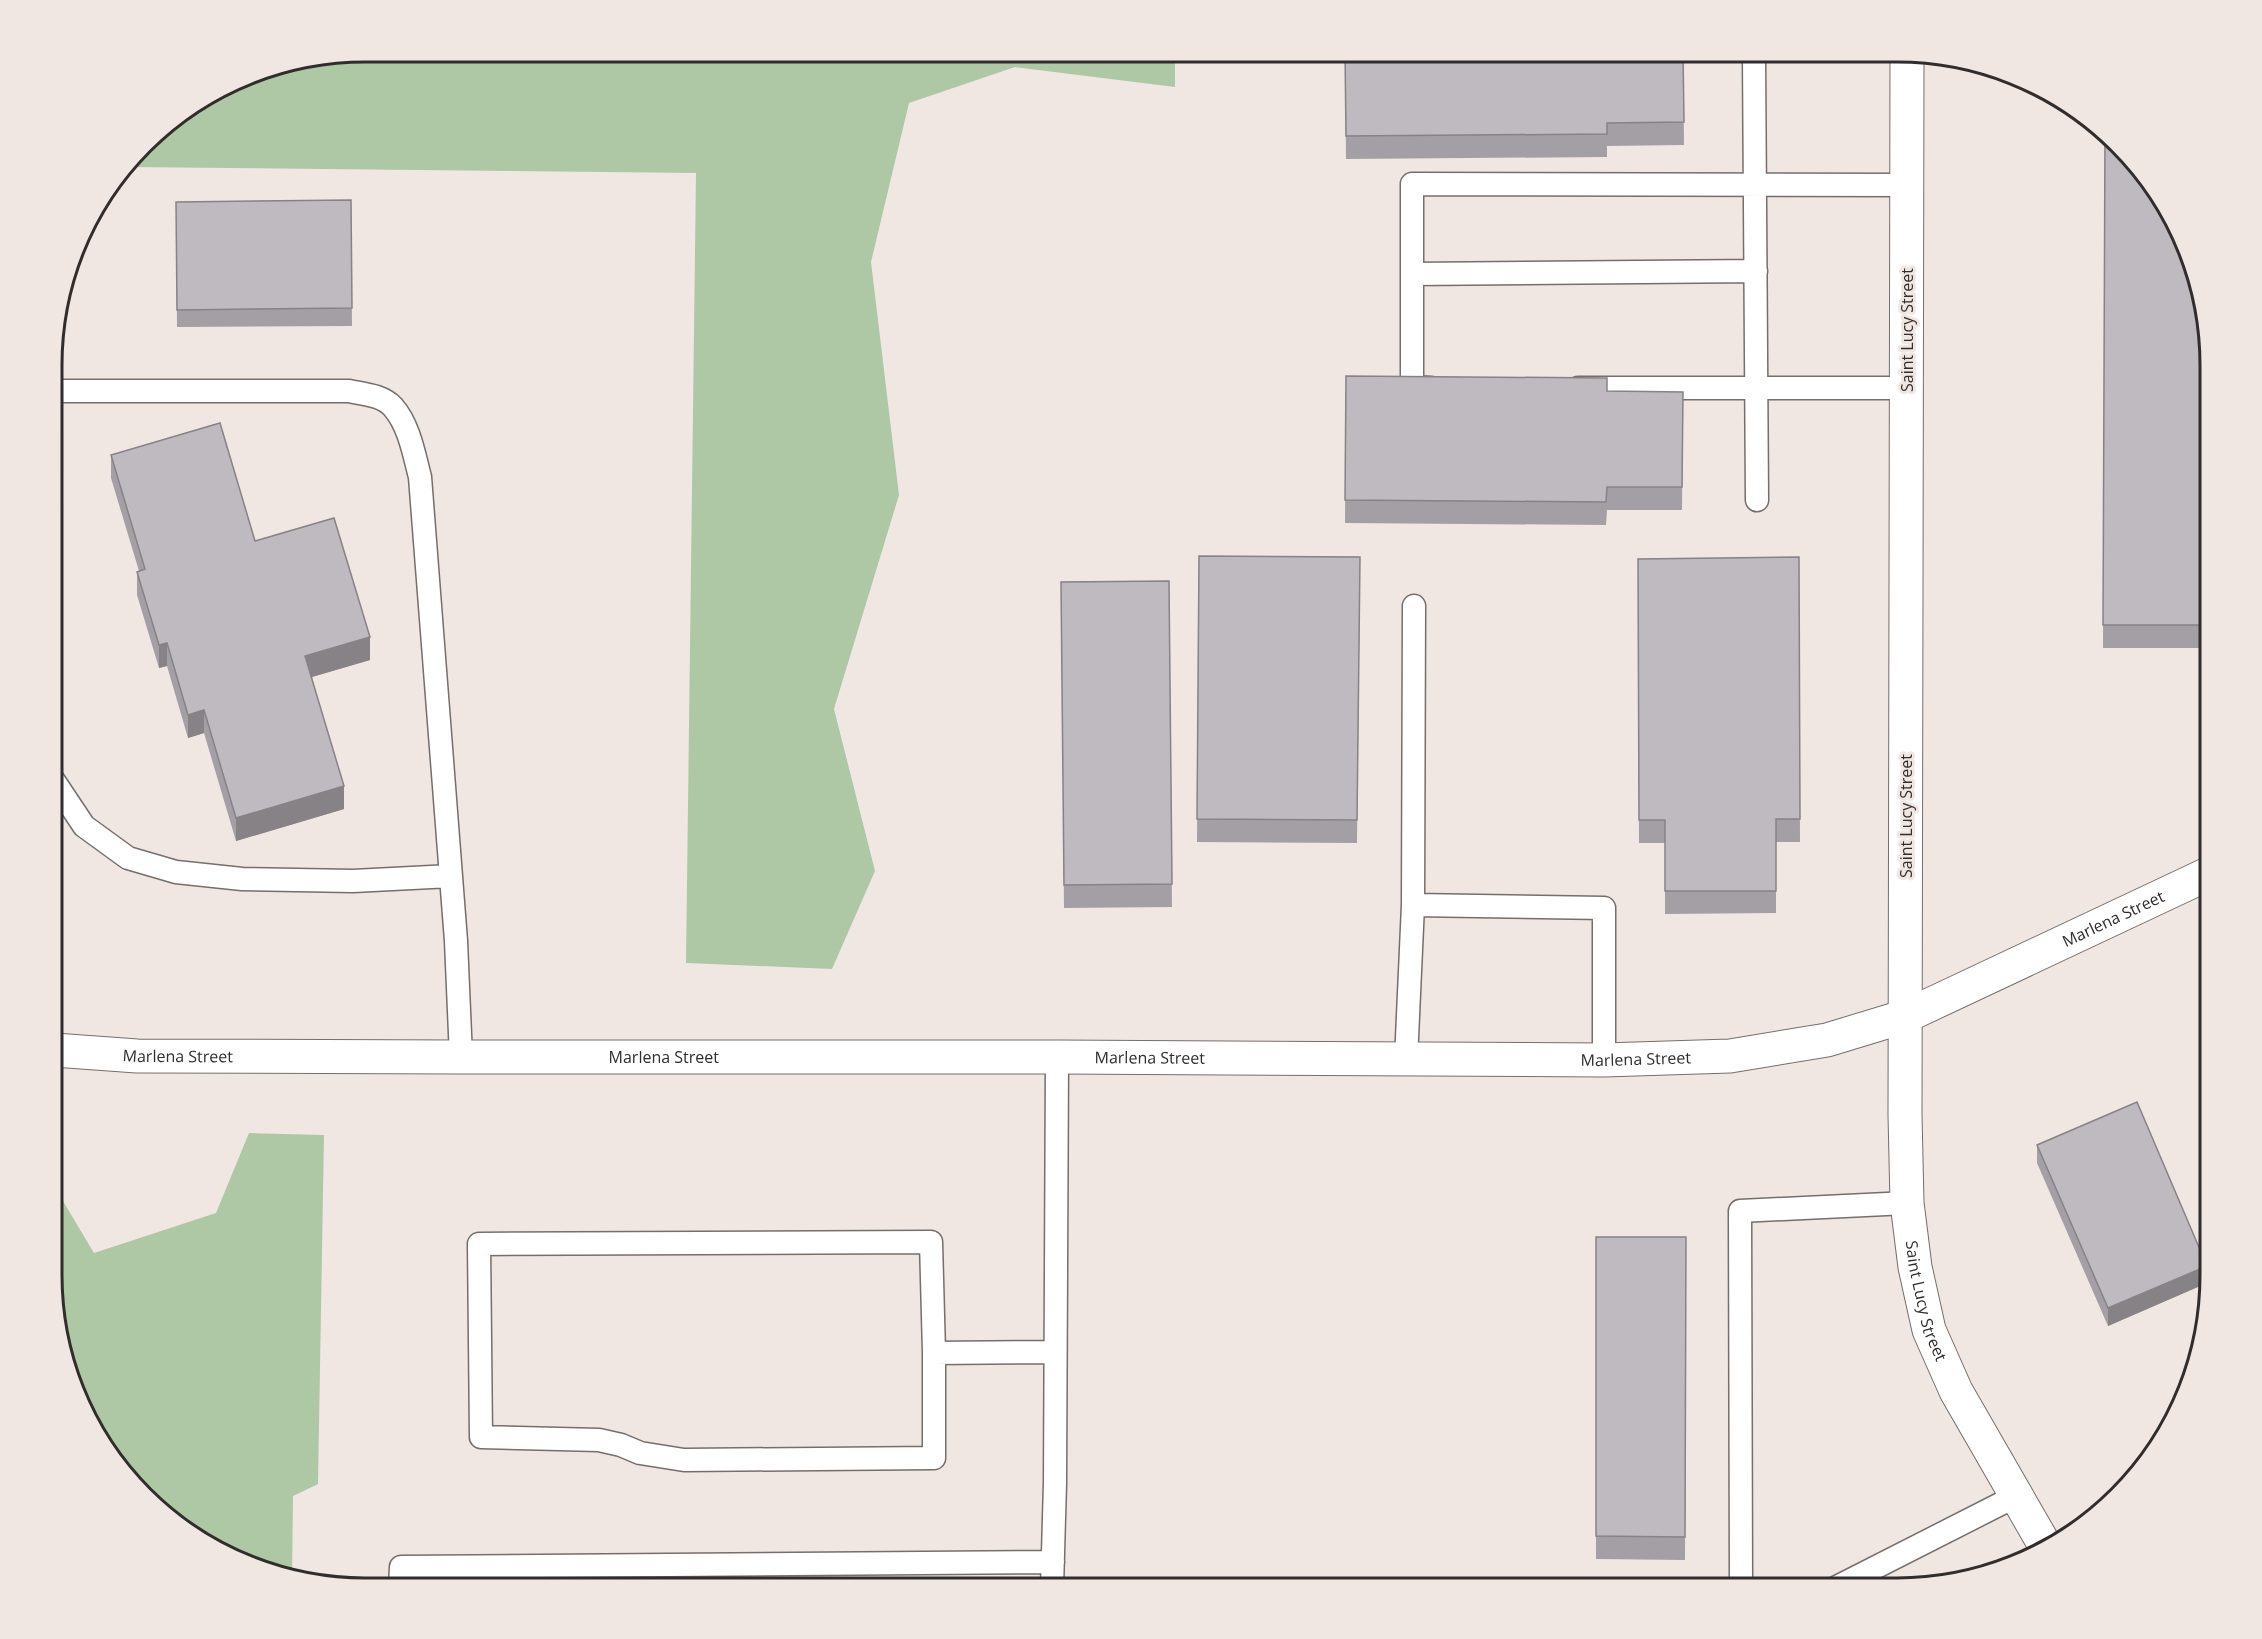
<svg xmlns="http://www.w3.org/2000/svg" width="2262" height="1639" font-family="'Open Sans',sans-serif">
  <rect width="100%" height="100%" fill="#f0e7e3"/>
  <path fill="#aec7a5" d="M365,51H1175V87L1015,67L909,103L871,262L899,495L834,709L875,871L832,969L686,963L696,173L128,167L158,129L245,75Z
    M249,1133L324,1135L318,1484L293,1496L292,1577L264,1571L173,1523L93,1431L54,1315V1186L94,1253L216,1213Z"/>
  <g fill="none" stroke-linecap="round" stroke-linejoin="round">
    <defs>
      <path id="lane" d="M1754,56L1757,500
        M1412,274L1756,271
        M1431,388L1412,387V184L1907,185
        M1578,388H1907
        M54,391H349C363,394 382,395 393,407C409,425 414,454 420,477L456,941L461,1057
        M1414,606L1413,905L1604,908V1060
        M54,781L84,826L128,858L176,872L242,879L353,881L451,876
        M1406,1060L1413,905
        M934,1353L931,1242L479,1244L481,1437L599,1440L621,1445L640,1453L684,1460L934,1458V1353L1055,1352
        M400,1587L401,1567L1053,1562
        M1052,1588L1055,1483L1057,1057
        M1741,1588L1740,1211L1907,1203
        M1835,1588L2018,1495"/>
      <g id="street">
        <path id="s1" d="M1907,52L1905,1115L1907,1203L1915,1267L1929,1330L1956,1391L2047,1549"/>
        <path id="s2" d="M54,1050L137,1056L461,1057H1057L1604,1060L1730,1056L1827,1040L1906,1016L2210,873"/>
      </g>
    </defs>
    <use href="#lane" stroke="#756e6a" stroke-width="25"/>
    <use href="#street" stroke="#756e6a" stroke-width="35"/>
    <use href="#lane" stroke="#fff" stroke-width="22"/>
    <use href="#street" stroke="#fff" stroke-width="33"/>
  </g>
  <path fill="#a49fa5" d="M1345,51L1683,52L1684,145L1607,146V157L1346,159Z
    M2105,132L2210,345V648H2103Z
    M351,200L352,326L177,327L176,202Z
    M1346,376L1607,391L1683,392L1682,510H1607L1606,525L1345,523Z
    M111,455L255,541L370,660L312,677L344,809L236,841L204,733L188,738L167,666L159,668L137,595V572L139,571L111,478Z
    M1199,556L1360,557L1357,843L1197,842Z
    M1799,557L1800,842H1776V913L1665,914V843H1639L1638,559Z
    M1169,581L1172,907L1064,908L1061,582Z
    M2037,1145L2207,1283L2108,1326L2037,1163Z
    M1596,1237H1686L1685,1560L1596,1559Z"/>
  <path fill="#868286" d="M370,637V660L305,679V656Z
    M167,643V666L159,668V645Z
    M204,710V733L188,738V715Z
    M344,786V809L236,841V818Z
    M2207,1266V1283L2108,1326V1308Z"/>
  <path fill="#bfb9c0" stroke="#868286" stroke-width="1.5" d="M1345,51L1683,52L1684,122L1607,123V134L1346,136Z
    M2105,132L2146,173L2178,226L2210,345V625H2103Z
    M351,200L352,308L177,310L176,202Z
    M1346,376L1607,378V391L1683,392L1682,487H1607L1606,502L1345,500Z
    M220,423L255,541L334,518L370,637L305,656L344,786L236,818L204,710L188,715L167,643L159,645L137,572L145,569L111,455Z
    M1199,556L1360,557L1357,820L1197,819Z
    M1799,557L1800,819H1776V891H1665V820H1639L1638,559Z
    M1169,581L1172,884L1064,885L1061,582Z
    M2137,1102L2207,1266L2108,1308L2037,1145Z
    M1596,1237H1686L1685,1537L1596,1536Z"/>
  <g text-anchor="middle" stroke-width="6" stroke-linejoin="round" paint-order="stroke">
    <g font-size="16" fill="#302d2c" stroke="#f0e7e3">
      <text transform="translate(1907 330) rotate(-90)" y="6">Saint Lucy Street</text>
      <text transform="translate(1906 816) rotate(-90)" y="6">Saint Lucy Street</text>
      <text dy="6" stroke="none"><textPath href="#s2" startOffset="2086">Marlena Street</textPath></text>
      <text dy="6" stroke="none"><textPath href="#s2" startOffset="124">Marlena Street</textPath></text>
      <text dy="6" stroke="none"><textPath href="#s2" startOffset="610">Marlena Street</textPath></text>
      <text dy="6" stroke="none"><textPath href="#s2" startOffset="1096">Marlena Street</textPath></text>
      <text dy="6" stroke="none"><textPath href="#s2" startOffset="1582">Marlena Street</textPath></text>
      <text dy="6" stroke="none"><textPath href="#s1" startOffset="1251">Saint Lucy Street</textPath></text>
    </g>
  </g>
  <path d="M0 0H2262V1639H0ZM365 62H1897A303 303 0 0 1 2200 365V1275A303 303 0 0 1 1897 1578H365A303 303 0 0 1 62 1275V365A303 303 0 0 1 365 62Z" fill="#f0e7e3" fill-rule="evenodd"/>
  <path fill="none" stroke="#302d2c" stroke-width="3" d="M365 62H1897A303 303 0 0 1 2200 365V1275A303 303 0 0 1 1897 1578H365A303 303 0 0 1 62 1275V365A303 303 0 0 1 365 62Z"/>
</svg>
